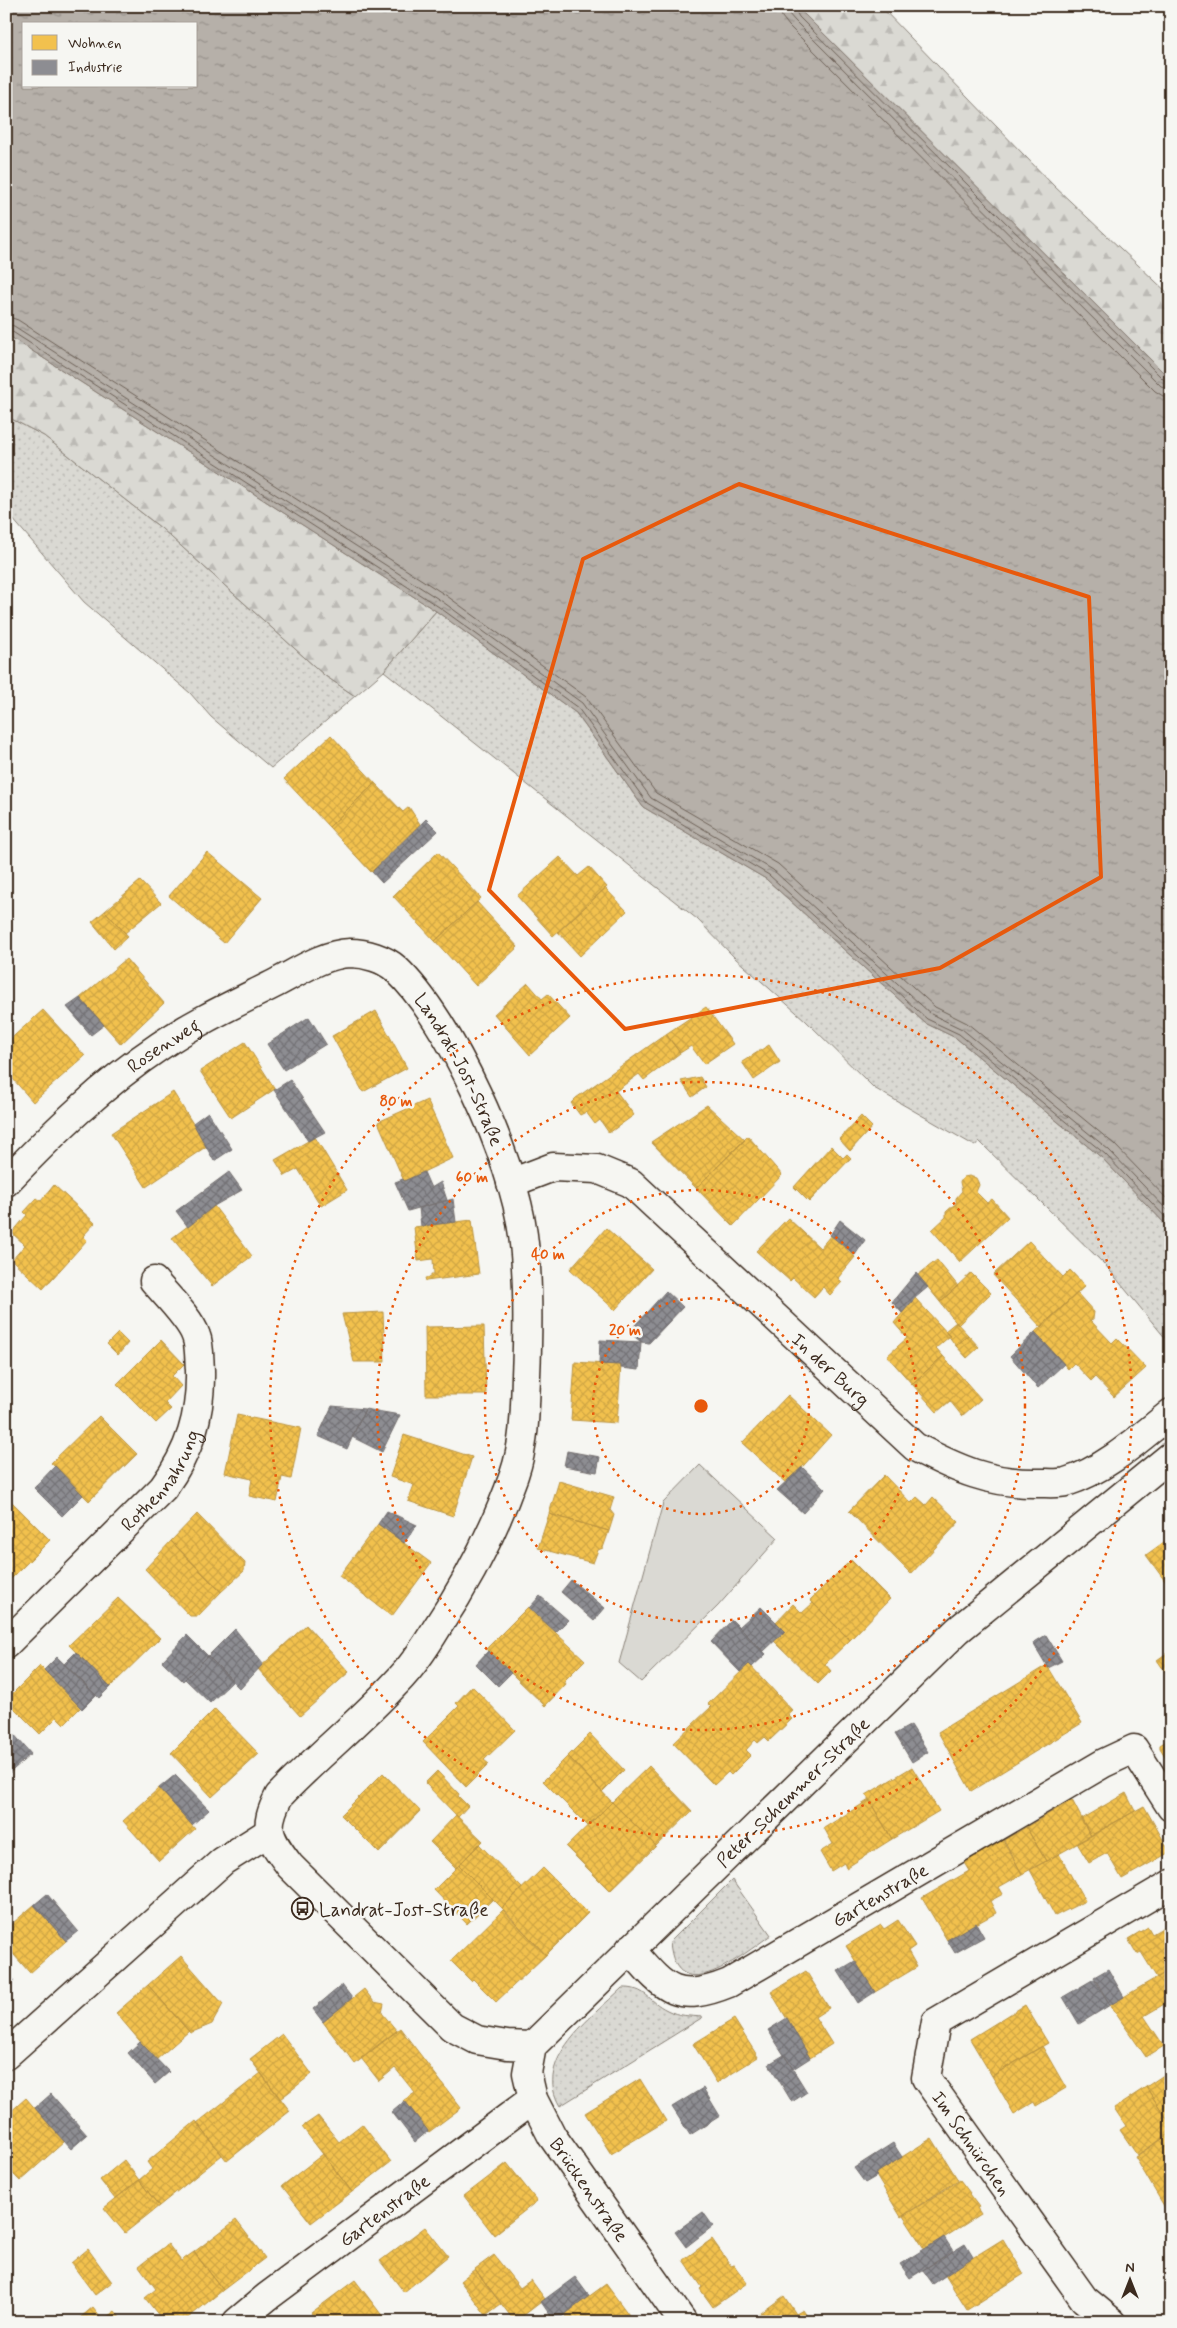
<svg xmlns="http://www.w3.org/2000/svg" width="1177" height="2328" font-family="Mynerve,sans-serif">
  <defs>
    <pattern id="grass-dots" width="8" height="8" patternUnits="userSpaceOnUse" patternTransform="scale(1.25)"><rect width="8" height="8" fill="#dad9d3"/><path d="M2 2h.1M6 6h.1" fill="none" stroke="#bcbab5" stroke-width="1.8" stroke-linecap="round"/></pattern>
    <pattern id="forest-firs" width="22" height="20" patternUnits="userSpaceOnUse" patternTransform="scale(1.25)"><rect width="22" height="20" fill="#dad9d3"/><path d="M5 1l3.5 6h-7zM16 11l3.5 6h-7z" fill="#bcbab5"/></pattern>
    <pattern id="water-ripples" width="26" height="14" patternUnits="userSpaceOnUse" patternTransform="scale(1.25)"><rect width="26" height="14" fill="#b6b0a9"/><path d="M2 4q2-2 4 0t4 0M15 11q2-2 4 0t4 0" fill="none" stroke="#958f89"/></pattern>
    <pattern id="homes-cross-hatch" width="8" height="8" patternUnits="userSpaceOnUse" patternTransform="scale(1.25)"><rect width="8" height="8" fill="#f2c14e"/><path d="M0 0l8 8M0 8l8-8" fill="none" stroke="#d0a644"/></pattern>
    <pattern id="industry-cross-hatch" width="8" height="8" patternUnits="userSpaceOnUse" patternTransform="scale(1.25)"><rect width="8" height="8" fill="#8d8d92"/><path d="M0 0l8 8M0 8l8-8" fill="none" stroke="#747377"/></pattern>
  </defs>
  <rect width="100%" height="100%" fill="#f6f6f2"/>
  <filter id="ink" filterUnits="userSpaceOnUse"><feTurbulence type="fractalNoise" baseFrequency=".02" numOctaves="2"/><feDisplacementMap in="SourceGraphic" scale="10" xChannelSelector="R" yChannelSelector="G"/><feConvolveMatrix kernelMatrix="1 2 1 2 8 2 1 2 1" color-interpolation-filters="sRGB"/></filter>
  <g filter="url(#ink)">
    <path fill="url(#grass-dots)" stroke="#8a8278" d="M6,416L44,436L161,528L324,675L355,696L271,768L211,717L190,693L84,602L6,511Z
      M436,611L576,713L643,807L766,879L925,1023L956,1038L1102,1158L1171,1230V1345L1106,1266L979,1141L975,1146L874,1088L805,1020L735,958L697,919L384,671Z
      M732,1880L771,1935C743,1954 676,2012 670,1942Z
      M622,1988C646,1987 648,2001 667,2010C678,2016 690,2016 703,2017L560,2106C532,2060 592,2017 622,1988Z"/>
    <path fill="url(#forest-firs)" stroke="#8a8278" d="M796,6H880L1054,186L1171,296V380Z
      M6,334L436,611L384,671L355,696L324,675L161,528L44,436L6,416Z"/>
    <path fill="#dad9d3" stroke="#8a8278" d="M700,1465L778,1538L718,1606L641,1682L619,1663L663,1503Z"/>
    <path fill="url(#water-ripples)" stroke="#857a71" fill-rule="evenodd" d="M6,6H796L1171,380V1230L1102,1158L956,1038L925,1023L766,879L643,807L576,713L436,611L6,334ZM24,24H196V86H24Z"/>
    <path fill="url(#homes-cross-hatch)" stroke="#bb9440" d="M331,735L375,783L329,827L284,779Z
      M375,783L403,812L409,807L420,824L371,872L329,827Z
      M207,852L262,898L224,943L169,896Z
      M438,852L481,898L435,941L393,896Z
      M560,857L578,876L589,867L607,887L553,936L517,896Z
      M140,881L161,903L125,933L105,911Z
      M605,888L627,911L580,956L558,932Z
      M477,902L518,947L476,986L435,941Z
      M105,911L128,936L114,949L92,922Z
      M126,959L164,1003L121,1044L80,998Z
      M528,983L542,999L548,994L570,1018L530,1055L494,1014Z
      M706,1007L733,1044L704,1064L691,1046L680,1053L666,1034Z
      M43,1010L85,1056L33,1102L6,1071V1043Z
      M376,1011L407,1068L363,1092L332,1036Z
      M666,1034L680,1053L644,1080L639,1074L616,1091L634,1115L609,1133L600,1120L595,1124L586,1112L580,1115L571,1103L576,1098Z
      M245,1042L275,1089L231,1118L200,1071Z
      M769,1045L780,1062L754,1080L742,1062Z
      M700,1077L706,1087L692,1097L681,1081Z
      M173,1092L207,1146L146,1187L111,1133Z
      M427,1100L453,1158L404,1181L378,1122Z
      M707,1105L745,1140L696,1188L651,1142Z
      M861,1116L872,1127L850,1151L839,1139Z
      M748,1136L782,1175L733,1226L696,1188Z
      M315,1137L347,1190L321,1206L298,1169L285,1176L275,1160Z
      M831,1146L843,1158L847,1154L851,1158L809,1202L794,1187Z
      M969,1176L976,1178L978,1182L979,1185L976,1192L987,1203L992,1199L1008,1217L960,1262L932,1230L946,1217V1212L956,1203V1198L962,1191L960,1182L964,1177Z
      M54,1185L95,1223L83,1236L87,1240L43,1289L12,1260L25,1245L12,1233L27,1215L24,1212L37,1198L41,1201Z
      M214,1206L252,1256L212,1286L172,1238Z
      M788,1218L820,1248L831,1235L855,1257L838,1278L842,1282L830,1295L823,1287L814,1297L793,1278L790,1281L756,1251Z
      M472,1220L479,1274L426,1281L425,1278L431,1277V1274H434L433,1259L418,1261L414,1227Z
      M606,1228L652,1269L615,1310L570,1269Z
      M1029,1241L1063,1277L1070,1270L1085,1286L1041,1327L993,1275Z
      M937,1260L958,1286L940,1302L918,1275Z
      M971,1273L991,1293L958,1325L940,1302Z
      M1077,1293L1094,1312L1093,1319L1090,1320L1112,1343L1117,1338L1146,1368L1114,1397L1095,1377L1091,1381L1074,1363L1068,1369L1035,1332Z
      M915,1298L950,1336L936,1348L943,1356L912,1384L887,1356L907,1338L894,1323Z
      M383,1312L385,1362H354L342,1314Z
      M956,1322L968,1335L956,1346L945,1331Z
      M484,1326L486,1395H426L425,1327Z
      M118,1333L128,1343L118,1355L107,1344Z
      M968,1335L979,1347L967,1358L956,1346Z
      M161,1340L184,1364L172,1376L181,1386L165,1403L171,1409L156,1423L117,1384Z
      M943,1356L981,1399L962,1416L950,1401L937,1412L912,1384Z
      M575,1362L621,1365L617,1423L571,1420Z
      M788,1395L831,1435L787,1484L742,1443Z
      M237,1415L301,1428L291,1479L282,1477L277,1502L249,1496L252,1479L225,1473Z
      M99,1416L137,1454L89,1501L51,1463Z
      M404,1435L472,1457L453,1516L408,1501L414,1485L390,1477Z
      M884,1475L911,1503L917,1497L926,1505L933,1497L959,1522L911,1574L849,1511Z
      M559,1481L614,1497L610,1510L614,1515L609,1531L549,1514Z
      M6,1496L50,1540L10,1580L6,1577Z
      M197,1514L245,1563L244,1571L221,1592L171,1541Z
      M549,1514L609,1531L603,1548L598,1550L593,1563L538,1548Z
      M378,1524L431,1563L392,1616L339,1576Z
      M1171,1537V1587L1170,1588L1146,1555Z
      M171,1541L221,1592L198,1616H190L145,1569Z
      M851,1560L890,1599L850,1640L810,1600Z
      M118,1598L160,1638L110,1687L69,1645Z
      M813,1603L850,1640L825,1664L831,1671L818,1684L774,1641L785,1631L776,1622L793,1604L802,1613Z
      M528,1607L585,1660L564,1681L566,1684L545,1706L486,1649Z
      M306,1625L349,1672L300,1716L258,1669Z
      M1171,1650V1680L1157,1660Z
      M749,1664L792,1710L788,1715L792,1719L769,1741L765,1737L758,1743L755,1740L746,1750L751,1755L731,1775L728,1772L714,1785L673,1743L711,1707L708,1704Z
      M1047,1665L1082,1723L971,1791L938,1732Z
      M40,1666L81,1707L64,1724L57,1717L40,1734L6,1700Z
      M472,1686L515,1730L484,1760L489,1764L466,1787L423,1742L459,1706L456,1703Z
      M215,1709L259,1754L212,1797L171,1753Z
      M590,1734L624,1770L602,1792L568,1756Z
      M1171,1738V1766L1160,1748V1745Z
      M568,1756L612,1802L588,1826L543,1781Z
      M649,1766L692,1811L656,1846L612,1802Z
      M912,1767L939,1811L892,1839L866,1795Z
      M437,1771L459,1794L458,1796L468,1806L458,1817L425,1783Z
      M383,1773L420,1811L379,1853L341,1815Z
      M159,1788L195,1829L159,1861L123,1821Z
      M1126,1793L1135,1811L1091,1836L1081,1819Z
      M869,1800L892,1839L846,1868L844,1863L831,1871L820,1852L833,1844L824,1828Z
      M1072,1800L1091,1836L1046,1861L1026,1827Z
      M612,1802L656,1846L610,1891L566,1847Z
      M1144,1806L1170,1852L1122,1879L1107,1853L1089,1863L1077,1843Z
      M456,1815L483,1841L456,1868L430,1842Z
      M1026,1827L1046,1861L1022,1874L1004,1840Z
      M1002,1838L1022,1874L999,1887L1003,1894L990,1901L996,1913L947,1940L922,1898L969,1871L963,1861Z
      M479,1844L522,1888L502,1908L459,1865Z
      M1059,1854L1085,1901L1055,1916L1030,1870Z
      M459,1865L493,1899L467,1924L434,1890Z
      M543,1868L588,1913L546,1955L502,1908Z
      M34,1905L66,1941L30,1973L6,1946V1929Z
      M503,1910L546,1955L496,2002L473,1979L471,1981L451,1961Z
      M898,1920L915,1946L908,1951L917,1967L875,1992L846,1946L881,1925L884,1929Z
      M1171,1923V1969L1157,1978L1141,1952L1137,1954L1128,1939L1148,1927L1152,1934Z
      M181,1956L223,2004L212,2024L190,2033L148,1985Z
      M1171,1969V2000L1144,2016L1164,2046L1146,2057L1110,2005Z
      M806,1971L829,2008L815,2017L832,2044L810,2058L771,1992Z
      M148,1985L189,2031L156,2060L116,2013Z
      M364,1989L374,2002L384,2004L382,2013L397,2031L355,2064L323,2022Z
      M1025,2005L1048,2043L992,2076L970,2039Z
      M734,2019L758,2057L717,2083L693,2044Z
      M400,2028L461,2108L429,2132L404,2100L415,2093L395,2068L379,2081L361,2058Z
      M282,2034L312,2074L280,2099L250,2059Z
      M1042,2046L1066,2088L1036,2106L1034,2102L1014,2114L992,2076Z
      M1168,2072L1171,2076V2125L1146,2087Z
      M261,2073L290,2111L227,2161L197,2123Z
      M640,2079L666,2121L611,2154L585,2113Z
      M1146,2087L1171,2125V2133L1137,2155L1120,2130L1126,2126L1114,2108Z
      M26,2098L64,2142L20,2181L6,2167V2113L8,2114Z
      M318,2116L339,2142L362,2124L391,2162L352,2192L302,2127Z
      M196,2121L222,2155L159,2206L139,2180L152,2169L147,2162Z
      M1171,2133V2209L1167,2211L1135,2157Z
      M932,2138L958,2180L901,2217L875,2174Z
      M323,2154L352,2192L311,2223L282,2186Z
      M124,2160L139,2180L115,2199L100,2180Z
      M507,2163L537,2201L494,2235L464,2196Z
      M139,2180L159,2206L125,2233L104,2208Z
      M960,2180L970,2193L969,2194L979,2207L977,2208L981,2214L925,2250L903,2216Z
      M236,2220L265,2258L223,2290L194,2252Z
      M425,2227L448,2256L404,2292L380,2261Z
      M712,2239L731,2266L734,2265L747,2283L713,2307L700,2289L702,2287L683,2260Z
      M1003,2239L1024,2274L967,2310L945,2275Z
      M168,2244L181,2261L194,2252L223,2290L183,2322L177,2317L170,2322H164L145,2298L156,2289L139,2266Z
      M88,2249L112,2282L95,2295L71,2263Z
      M494,2255L520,2288L531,2280L545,2299L515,2322L475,2269Z
      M475,2269L501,2304L486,2315L460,2281Z
      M355,2280L387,2322H318L311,2313Z
      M606,2284L634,2322H570L565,2314Z
      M784,2296L796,2314L803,2310L811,2322H749Z
      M93,2307L103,2320L115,2311L123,2322H75Z"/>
    <path fill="url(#industry-cross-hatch)" stroke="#746f6f" d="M426,819L438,831L382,883L372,872Z
      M80,998L104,1025L91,1035L67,1007Z
      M309,1017L326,1044L284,1070L267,1044Z
      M290,1080L325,1132L308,1141L274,1090Z
      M208,1112L232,1149L214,1161L193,1123Z
      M229,1172L242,1190L214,1206L188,1227L176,1211Z
      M424,1172L431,1188L441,1182L447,1200L408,1211L395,1182L403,1179L404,1181Z
      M453,1199L456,1222L421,1226L419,1208Z
      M840,1220L865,1240L855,1255L830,1235Z
      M916,1273L928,1287L915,1298L902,1313L892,1302Z
      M666,1291L683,1307L649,1343L641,1342L629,1332Z
      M1035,1332L1064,1364L1038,1388L1010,1356Z
      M600,1340L641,1342L639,1370L621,1368V1365L599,1364Z
      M332,1406L365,1409L347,1449L318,1436Z
      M365,1409L400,1415L382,1452L352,1437Z
      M567,1451L600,1457L597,1472L564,1466Z
      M55,1466L83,1495L62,1516L34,1488Z
      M802,1467L825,1489L803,1513L777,1490Z
      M387,1511L417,1525L404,1543L378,1524Z
      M571,1580L605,1608L594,1621L561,1592Z
      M540,1596L568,1620L556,1632L529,1608Z
      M761,1607L785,1631L763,1652L739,1627Z
      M732,1620L766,1654L752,1667L749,1664L740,1672L711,1642Z
      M235,1629L263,1664L240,1689L208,1656Z
      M187,1635L208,1656L183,1681L162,1661Z
      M1046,1635L1062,1661L1048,1668L1033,1643Z
      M488,1651L511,1673L498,1686L476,1664Z
      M76,1652L110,1687L99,1698L64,1664Z
      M208,1656L233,1681L210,1703L185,1679Z
      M57,1657L96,1695L82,1709L44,1670Z
      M6,1725L31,1754L6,1776Z
      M911,1725L928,1752L912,1762L895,1734Z
      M175,1775L209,1810L192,1825L159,1788Z
      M47,1894L78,1931L66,1941L34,1905Z
      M976,1923L984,1937L955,1953L947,1940Z
      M855,1961L875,1992L858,2003L838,1971Z
      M1108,1969L1124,1997L1110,2005L1094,1977Z
      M6,1971L14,1980L6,1987Z
      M1094,1979L1110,2005L1079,2024L1063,1997Z
      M342,1985L352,1998L323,2022L313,2009Z
      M787,2018L810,2058L793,2069L768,2030Z
      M140,2042L169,2072L155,2084L128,2053Z
      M784,2055L807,2092L792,2102L769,2064Z
      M703,2088L720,2116L690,2135L672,2107Z
      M51,2094L87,2135L71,2149L35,2108Z
      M405,2101L428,2131L415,2142L392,2112Z
      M893,2143L902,2157L875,2174L877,2176L865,2183L854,2168Z
      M703,2212L713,2226L686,2247L675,2232Z
      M944,2237L953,2251L910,2278L900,2264Z
      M965,2244L973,2257L933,2284L923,2270Z
      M575,2277L589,2296L555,2322L541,2302Z"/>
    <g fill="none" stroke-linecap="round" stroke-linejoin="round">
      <path stroke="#6c6056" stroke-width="1" d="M779,6L782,17L789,26L1155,391L1163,396L1171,397
        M787,6L788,13L795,21L1161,386L1171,389
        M793,6L799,17L1165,381L1171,383
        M6,316L18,320L447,596L586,697L656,793L778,864L935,1007L967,1023L1114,1144L1171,1203
        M6,324L14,326L443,602L582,703L651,798L773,870L931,1014L962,1029L1109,1150L1171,1214
        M6,330L11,331L439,607L578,708L647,803L769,875L927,1019L959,1034L1105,1154L1171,1223"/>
      <defs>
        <g id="minor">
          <path id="s1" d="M6,1182C53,1133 103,1084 160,1046C195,1022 234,1004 272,985C296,973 323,954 350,953C366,953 385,959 396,969C451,1021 514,1160 523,1235C529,1281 528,1330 526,1376C525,1408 525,1444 514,1475C495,1529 470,1578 438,1626C426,1646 413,1666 396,1683C359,1723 316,1757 279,1796C262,1829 269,1838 290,1866L452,2027L477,2040L507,2045L532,2046"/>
          <path id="s2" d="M511,1183L553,1167L597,1169L631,1183L915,1447C957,1469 990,1484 1039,1483C1047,1483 1058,1484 1066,1482C1105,1470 1140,1438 1171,1413"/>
          <path id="s3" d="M6,1644L163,1488C190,1451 201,1416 200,1370C199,1360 200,1346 196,1336C191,1320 166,1295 154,1281"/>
          <path id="s4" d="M630,1949C664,1988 675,2005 729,1983L1104,1763L1134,1749L1171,1807"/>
          <path id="s5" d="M532,2046L958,1630L1171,1456"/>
          <path id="s6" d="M532,2046L527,2073L533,2099L552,2136L683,2322"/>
          <path d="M6,2055L223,1861L269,1832"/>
          <path id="s7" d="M237,2322L267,2297L533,2099"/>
          <path d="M1112,2322L1084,2299L926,2078L936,2022L1171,1884"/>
        </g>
      </defs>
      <use href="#minor" stroke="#3b2a1e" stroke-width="31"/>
      <use href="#minor" stroke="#f6f6f2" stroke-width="28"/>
    </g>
  </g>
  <path fill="none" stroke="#e8590c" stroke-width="4" stroke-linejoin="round" d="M739,484L1089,597L1101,877L940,968L625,1029L489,890L583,559Z"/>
  <g fill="none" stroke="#e8590c" stroke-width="2.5" stroke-dasharray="2.5 5">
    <circle cx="701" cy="1406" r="108"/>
    <circle cx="701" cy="1406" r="216"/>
    <circle cx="701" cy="1406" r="324"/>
    <circle cx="701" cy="1406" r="431"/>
  </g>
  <defs>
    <symbol id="bus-ring" viewBox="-11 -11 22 22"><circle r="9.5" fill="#f6f6f2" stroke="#3b2a1e" stroke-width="1.5"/><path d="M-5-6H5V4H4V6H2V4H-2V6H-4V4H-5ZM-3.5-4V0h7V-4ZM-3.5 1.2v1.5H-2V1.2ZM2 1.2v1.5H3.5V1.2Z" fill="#3b2a1e"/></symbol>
  </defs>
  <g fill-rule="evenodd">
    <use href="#bus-ring" x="290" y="1896" width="25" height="25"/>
  </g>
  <g text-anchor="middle" stroke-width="5" stroke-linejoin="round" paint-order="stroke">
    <g font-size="19" fill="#3b2a1e" stroke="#f6f6f2">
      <text dy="7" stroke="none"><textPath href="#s1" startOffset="209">Rosenweg</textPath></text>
      <text dy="7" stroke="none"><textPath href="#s1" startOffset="588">Landrat-Jost-Straße</textPath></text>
      <text dy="7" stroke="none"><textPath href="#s2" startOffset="399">In der Burg</textPath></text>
      <text dy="7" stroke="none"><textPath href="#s3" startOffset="226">Rothennahrung</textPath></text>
      <text dy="7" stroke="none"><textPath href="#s5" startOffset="364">Peter-Schemmer-Straße</textPath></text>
      <text dy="7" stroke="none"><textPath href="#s4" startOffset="292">Gartenstraße</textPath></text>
      <text transform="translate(972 2143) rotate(55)" y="7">Im Schnürchen</text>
      <text dy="7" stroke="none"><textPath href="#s6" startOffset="161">Brückenstraße</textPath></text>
      <text dy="7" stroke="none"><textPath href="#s7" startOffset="185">Gartenstraße</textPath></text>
    </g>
    <g font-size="19" fill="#3b2a1e" stroke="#f6f6f2" text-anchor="start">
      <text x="319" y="1916">Landrat-Jost-Straße</text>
    </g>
  </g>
  <circle cx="701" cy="1406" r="8" fill="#e8590c" stroke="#f6f6f2" stroke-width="2.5"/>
  <g font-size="15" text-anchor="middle" font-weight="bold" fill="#e8590c" stroke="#f6f6f2" stroke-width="5" stroke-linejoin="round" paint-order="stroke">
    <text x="396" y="1106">80 m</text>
    <text x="472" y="1182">60 m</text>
    <text x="548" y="1259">40 m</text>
    <text x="625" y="1335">20 m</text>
  </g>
  <rect width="1177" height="2328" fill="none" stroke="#f6f6f2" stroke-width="25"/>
  <rect x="12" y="12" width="1152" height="2303" fill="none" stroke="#3b2a1e" stroke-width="2" filter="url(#ink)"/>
  <rect x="22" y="22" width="175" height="65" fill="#f6f6f2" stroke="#aba49d"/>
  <rect x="32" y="35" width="25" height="15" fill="#f2c14e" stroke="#aba49d"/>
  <text x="68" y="48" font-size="15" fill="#3b2a1e">Wohnen</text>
  <rect x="32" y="60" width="25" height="15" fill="#8d8d92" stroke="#aba49d"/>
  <text x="68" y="72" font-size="15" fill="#3b2a1e">Industrie</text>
  <g transform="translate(1130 2280)" stroke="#f6f6f2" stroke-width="4" paint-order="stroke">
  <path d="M0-4L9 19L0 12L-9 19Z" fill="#3b2a1e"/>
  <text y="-8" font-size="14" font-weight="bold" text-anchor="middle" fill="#3b2a1e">N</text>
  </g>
</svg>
